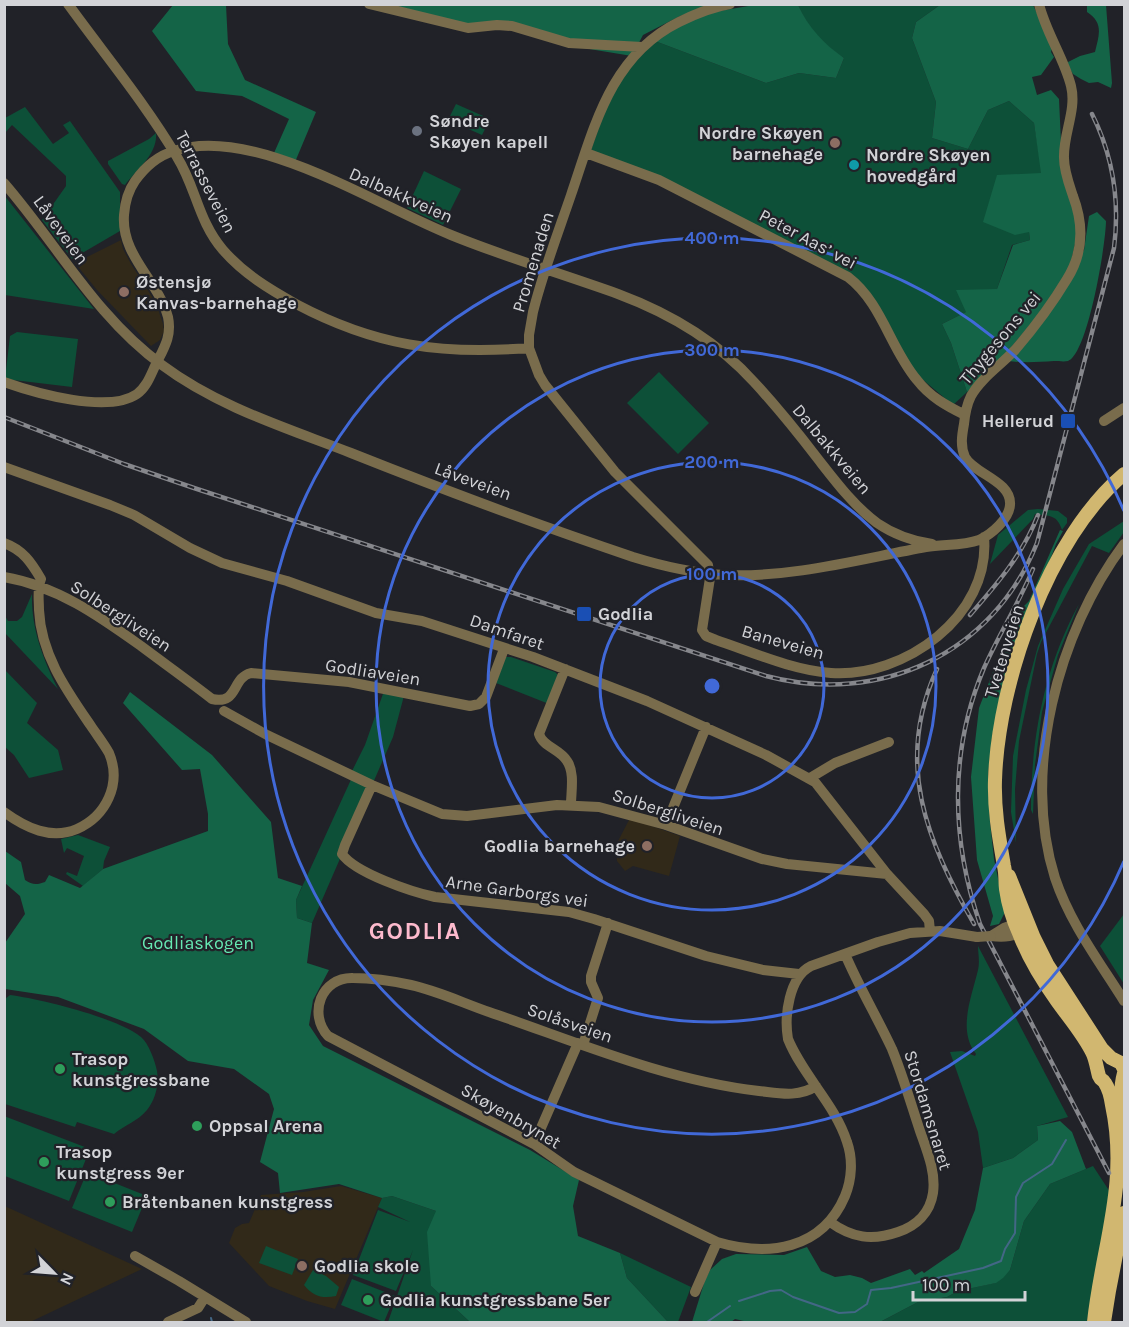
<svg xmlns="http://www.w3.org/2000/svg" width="1129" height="1327" font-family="Karla,sans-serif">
  <rect width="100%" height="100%" fill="#212228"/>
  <path fill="#312919" d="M121,240L123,249L131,264L156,303L163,324L164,331L160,340L151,346L97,290L75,263Z
    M632,819L680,836L669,876L633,866L625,871L617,861L616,845L629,820Z
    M341,1186L382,1198L335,1309L307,1301L269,1286L229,1243L235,1228L242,1224L249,1223L261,1195L303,1192Z
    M4,1206L9,1208L142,1269L30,1322H5Z"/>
  <path fill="#0d5038" d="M798,5H940L916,22L912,38L936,102L932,138L968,149L988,110L1009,101L1034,123L1042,173L1029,232L1030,240L1012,245L997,289L966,312L942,324L951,343L967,392L953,405L916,374L866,289L591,150L614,85L655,41L766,83L799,73L836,78L844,58C822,43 809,29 798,5Z
    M456,104L490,119L482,135L448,120Z
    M25,107L53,144L69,133L63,125L70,121L120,192V231L72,259L42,220L66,186V176L12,125L5,133V118Z
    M156,133C158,154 137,169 125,185L122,184L108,164V161L149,139Z
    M424,171L461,189L443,225L407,208Z
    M4,195L94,309L5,295Z
    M17,332L78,339L72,387L5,379L10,336Z
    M659,372L709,423L678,454L627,403Z
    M1038,509L1058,511L1067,518V523L1062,530C1057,515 1051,516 1035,514L1033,519L990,564L998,535L1028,510Z
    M1124,521V532L1109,553L1092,546L1041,642L1037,654L1019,741L1015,789L1016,843L1011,812L1013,756L1026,690L1038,646L1063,589L1089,544Z
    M32,594C31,628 43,659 58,689L5,633V616L8,621H17L22,617Z
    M1079,604L1058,655L1042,712L1035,765L1033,814L1031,810C1031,738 1044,668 1079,604Z
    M506,657H511L555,672L558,675L549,704L496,683Z
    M5,670L37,703L27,723L58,750L63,770L29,778L14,755L5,747Z
    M385,688L405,692L393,737L312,923L297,918L296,900L354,773L352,771L365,745Z
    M78,835L110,847L104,861L103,869L83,886L66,874L67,872L77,876L84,856L67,848L64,853L61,839Z
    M1124,914V984L1100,946Z
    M978,946L1068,1117L1037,1126L1038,1140L1013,1158L983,1168L978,1132L950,1052L962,1051L975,1056L976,1054C957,1030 972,996 978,970C980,962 978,953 978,946Z
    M10,995C41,999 118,1018 141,1037C149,1044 155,1061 157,1071C159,1084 156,1099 147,1110C138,1121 125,1125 114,1134L77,1122L75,1127L5,1104V999Z
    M4,1116L90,1149L69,1201L5,1176Z
    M1093,1166L1110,1192L1087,1322H880L918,1302L947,1297L958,1291L995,1283L1010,1270L1024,1221L1050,1184Z
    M87,1172L147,1196L132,1232L72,1208Z
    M392,1196L436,1211L431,1286L470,1322H388L413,1250L396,1291L353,1275L378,1210L410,1222L378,1207L382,1198Z
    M266,1246L298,1259L292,1275L259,1263Z
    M620,1253L691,1287L678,1322H668L627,1278Z
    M313,1270L326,1276L339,1287L336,1296C322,1299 313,1296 304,1285Z
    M352,1279L395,1296L384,1322L341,1305Z"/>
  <path fill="#146447" d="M173,5H226L228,44L245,80L316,112L295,162L274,153L289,119L242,96L196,91L152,31Z
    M372,5H711L680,16L643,35L632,56L571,46L504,25L473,29Z
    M754,5H798C809,28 823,43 844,58L836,78L799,73L766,83L655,41L679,25L708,13Z
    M940,5H1033L1053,45L1051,52L1054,57L1041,75L1032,77L1037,95L1051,90L1059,99L1062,164L1078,231L1069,270L1035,319L996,365L967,392L951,343L942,324L966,312L956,290L997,289L1013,245L1030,240L1029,232L1015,235L983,222L997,175L1041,173L1034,123L1009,101L988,110L968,149L932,138L936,102L912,38L916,22Z
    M1087,5H1106L1112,83L1111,88L1098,82L1089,83L1081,79L1073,74L1066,63L1080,56L1095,52C1099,35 1104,23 1087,12Z
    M1097,212L1106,221C1106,243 1088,354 1068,361C1064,362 1058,361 1054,361C1038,362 1024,363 1008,361L1084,250L1089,216Z
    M1060,530L1063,531L1056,544L1001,692L992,737L988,775L990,822L994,859L1005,912L999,924L990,926L993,916L977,860L971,777L979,708L998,659L1019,611L1029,601Z
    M130,692L212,755L271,822L278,878L302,886L296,900L297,918L312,923L307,963L329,970L313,1000L309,1025L323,1046L530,1150L579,1180L573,1206L578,1236L620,1253L627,1278L668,1322H470L431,1286L427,1232L436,1211L392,1196L382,1198L339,1184L280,1193L278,1173L260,1162L274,1109L269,1094L234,1069L188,1061L144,1029L58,997L5,989V943L25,914L20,896L5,883V851L21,862L25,880C32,885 37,885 45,882L49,875L80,888L103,869L208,831V814L200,769L182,770L123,703Z
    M1060,1121L1072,1132L1086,1169L1050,1184L1024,1221L1010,1270L1003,1278L996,1283L958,1291L947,1297L918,1302L880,1322H748L735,1319L731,1322H692L705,1280L710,1270L722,1259L736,1254L784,1255L807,1247L821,1271L835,1277L850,1275L862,1278L871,1283L910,1269L915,1275L922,1271L924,1273L959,1249L975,1210L983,1168L1013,1158L1038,1140L1037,1126Z"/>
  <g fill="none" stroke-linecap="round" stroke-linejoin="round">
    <path stroke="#436786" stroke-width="2" d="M739,1301L770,1291L781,1290L793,1297L839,1313L855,1312L867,1304L871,1290L891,1288L983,1268L1001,1261L1005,1249L1015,1233L1016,1197L1023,1183L1052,1164L1066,1140
      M211,1318L212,1322
      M707,1322L730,1306"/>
    <path stroke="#796c4c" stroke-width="10" d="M68,4C105,55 145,103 177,157C196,187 198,221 223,250C244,274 269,289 296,304C375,346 441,355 529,348
      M369,4L468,28L497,25L512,26L569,43L642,47
      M730,4C712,7 695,14 679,22C610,56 594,128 571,195C558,233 543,272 533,312L529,335V348L539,375L545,385L615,472L708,565L710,578L702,630L706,636L716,640C752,652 792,670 831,673C904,678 991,616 984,537
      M586,153L659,180L848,277C882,303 890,348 917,380C930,397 947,406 965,415
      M4,183C57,244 96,317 162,365C218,407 287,428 351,453C444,490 538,525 633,557C662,566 693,573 724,575C792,578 860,559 926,547C943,544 963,546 979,540C992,534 1009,519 1010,505C1012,481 974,474 965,457C960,446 962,435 964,424C965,414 967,404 971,396C981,378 1001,365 1015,350C1034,328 1052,304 1067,279C1084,252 1084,225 1073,196C1069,184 1064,171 1064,158C1063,134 1077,110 1071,86C1064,58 1046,33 1039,4
      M4,382C35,393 108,414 137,394C147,387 151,374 156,364C164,348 172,336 168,317C158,280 121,256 124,215C125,202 128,191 135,181C145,167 157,156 174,151C252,124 378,206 451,235C505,257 562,274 618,294C669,313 717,341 754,382C777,407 798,433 818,459C836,482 854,506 877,523C893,534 913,541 932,544
      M1104,421L1124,408
      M4,467L110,505L134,515L190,548L222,563L287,581L376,613L422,621L533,657L647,701L766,755L815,782L887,874L924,914L929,921L930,931
      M4,543C23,550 31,562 41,579C37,589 39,599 39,610C41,655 67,691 91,726C97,735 104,744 109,753C122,784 106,816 77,829C51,840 26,828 4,812
      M1124,544C1058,632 1021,771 1055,878C1070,923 1099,961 1124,1001
      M4,577C57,586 99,616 141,646C165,664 189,681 212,699C239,705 231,678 251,673L349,682L470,706L479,704L486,697L504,649
      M565,669L539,734C543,747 560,749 567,761C575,772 571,792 571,805
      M224,711L267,735L372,785L442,814L467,816L557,805L599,807L666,825L762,859L787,864L887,874
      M810,778L835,763L889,742
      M372,785L345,845L342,854C355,873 412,892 435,897L569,912L594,919L706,956L763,970L799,974
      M666,825L706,727
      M1020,922L1028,924C1020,937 1005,938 991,936L1004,928Z
      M583,1045L598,998L591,982V976L608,923
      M816,1086C798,1098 778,1093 759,1091C665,1080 577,1042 489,1012C463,1003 438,991 411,985C393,981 372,978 353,978C321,977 308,1014 328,1036L534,1144L574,1172L717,1242C768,1257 822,1250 845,1196C852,1179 853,1159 847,1142C835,1104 803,1076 788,1039C784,1016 789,977 811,966L878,942L910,933L940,931L977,937
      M534,1144L578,1043
      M830,1222C852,1238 872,1241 898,1232C916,1226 930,1213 933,1193C936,1172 927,1151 920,1131C911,1104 903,1076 892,1049C877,1017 859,987 845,954
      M135,1256L179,1281L246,1322
      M695,1292L717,1242
      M168,1322L198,1308L205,1297"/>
    <path stroke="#d1b770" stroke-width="14" d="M1009,876L1034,938L1047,964L1102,1049L1111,1058L1121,1063L1124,1069
      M1124,1073C1119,1091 1122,1108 1124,1127
      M1094,1322C1102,1246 1129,1184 1112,1105C1111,1098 1109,1089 1105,1083C1102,1078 1101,1081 1099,1076C1097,1069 1096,1061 1093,1054C1084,1035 1069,1018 1057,1001C1042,980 1028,957 1019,933C1013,920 1008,903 1006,889C1005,881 1006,874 1004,866C999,837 994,810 995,780C998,682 1048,538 1124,474
      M1104,1322L1109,1291L1124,1213"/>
    <defs>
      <path id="rail" d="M4,417L124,464L194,488L766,676C880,706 993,654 1037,543L1114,248C1120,201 1113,156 1092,114
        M1033,569C1019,603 999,634 984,668C949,751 951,840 980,924L1109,1173
        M970,615C997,584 1023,554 1038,515
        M937,669C894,763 927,841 974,924"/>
    </defs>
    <use href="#rail" stroke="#86878c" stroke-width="4.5"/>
    <use href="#rail" stroke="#212228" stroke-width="2" stroke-dasharray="7" stroke-linecap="butt"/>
    <path stroke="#796c4c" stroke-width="10" d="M977,937L991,936"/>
  </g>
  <g fill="none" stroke="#4169d8" stroke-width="3">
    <circle cx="712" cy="686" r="112"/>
    <circle cx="712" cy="686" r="224"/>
    <circle cx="712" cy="686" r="336"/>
    <path d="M1124 861A448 448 0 1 1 1124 511"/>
  </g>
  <circle fill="#6b7280" stroke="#212228" stroke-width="2" cx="417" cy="131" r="6"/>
  <g fill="#8d6e63" stroke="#212228" stroke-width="2">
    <circle cx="835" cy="143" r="6"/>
    <circle cx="124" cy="292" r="6"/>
    <circle cx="647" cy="846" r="6"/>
    <circle cx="302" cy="1266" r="6"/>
  </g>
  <circle fill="#0f9aa8" stroke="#212228" stroke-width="2" cx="854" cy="165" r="6"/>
  <g fill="#1a4fb4" stroke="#212228" stroke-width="2">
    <rect x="1060" y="413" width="16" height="16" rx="3"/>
    <rect x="576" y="606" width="16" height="16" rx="3"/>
  </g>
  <g fill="#2e9e5b" stroke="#212228" stroke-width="2">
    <circle cx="60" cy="1069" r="6"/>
    <circle cx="197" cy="1126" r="6"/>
    <circle cx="44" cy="1162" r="6"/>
    <circle cx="110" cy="1202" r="6"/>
    <circle cx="368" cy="1300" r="6"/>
  </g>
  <g text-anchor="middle" stroke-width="4.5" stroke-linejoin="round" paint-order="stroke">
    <g font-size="18" font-weight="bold" fill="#d2d3d7" stroke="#212228" text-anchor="start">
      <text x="429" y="127">Søndre<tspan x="429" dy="21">Skøyen kapell</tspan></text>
      <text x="823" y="139" text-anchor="end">Nordre Skøyen<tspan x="823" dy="21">barnehage</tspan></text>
      <text x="866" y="161">Nordre Skøyen<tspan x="866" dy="21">hovedgård</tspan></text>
      <text x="136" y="288">Østensjø<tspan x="136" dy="21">Kanvas-barnehage</tspan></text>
      <text x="1054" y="427" text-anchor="end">Hellerud</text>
      <text x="598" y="620">Godlia</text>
      <text x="635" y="852" text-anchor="end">Godlia barnehage</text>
      <text x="72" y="1065">Trasop<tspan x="72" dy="21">kunstgressbane</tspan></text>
      <text x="209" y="1132">Oppsal Arena</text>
      <text x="56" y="1158">Trasop<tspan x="56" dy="21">kunstgress 9er</tspan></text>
      <text x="122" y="1208">Bråtenbanen kunstgress</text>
      <text x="314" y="1272">Godlia skole</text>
      <text x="380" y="1306">Godlia kunstgressbane 5er</text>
    </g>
    <g font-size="18" fill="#d2d3d7" stroke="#212228">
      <text transform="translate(206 182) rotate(63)" y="6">Terrasseveien</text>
      <text transform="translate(401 195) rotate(24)" y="6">Dalbakkveien</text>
      <text transform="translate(61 230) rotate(54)" y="6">Låveveien</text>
      <text transform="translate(808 239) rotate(28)" y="6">Peter Aas’ vei</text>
      <text transform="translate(533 262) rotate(-73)" y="6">Promenaden</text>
      <text transform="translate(1000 338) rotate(-50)" y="6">Thygesons vei</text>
      <text transform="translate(832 449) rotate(50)" y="6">Dalbakkveien</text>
      <text transform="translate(473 481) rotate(20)" y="6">Låveveien</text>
      <text transform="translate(121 616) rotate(33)" y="6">Solbergliveien</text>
      <text transform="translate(507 632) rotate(19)" y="6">Damfaret</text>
      <text transform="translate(783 642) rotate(16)" y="6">Baneveien</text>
      <text transform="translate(1004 651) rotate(-73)" y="6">Tvetenveien</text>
      <text transform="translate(373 672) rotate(9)" y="6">Godliaveien</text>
      <text transform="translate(668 812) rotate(18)" y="6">Solbergliveien</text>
      <text transform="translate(517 891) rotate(8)" y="6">Arne Garborgs vei</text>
      <text transform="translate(570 1023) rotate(19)" y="6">Solåsveien</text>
      <text transform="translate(928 1110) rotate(73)" y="6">Stordamsnaret</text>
      <text transform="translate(511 1116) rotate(30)" y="6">Skøyenbrynet</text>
    </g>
    <g font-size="18" fill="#66eab3" stroke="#212228">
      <text x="198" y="949">Godliaskogen</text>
    </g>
    <g font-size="24" font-weight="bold" letter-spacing="1.5" fill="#fdbacd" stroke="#212228">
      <text x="415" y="939">GODLIA</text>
    </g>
  </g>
  <circle cx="712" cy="686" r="9" fill="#4169d8" stroke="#212228" stroke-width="3"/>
  <g font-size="18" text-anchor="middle" font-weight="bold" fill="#4169d8" stroke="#212228" stroke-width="4.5" stroke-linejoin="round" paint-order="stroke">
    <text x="712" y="244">400 m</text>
    <text x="712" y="356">300 m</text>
    <text x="712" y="468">200 m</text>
    <text x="712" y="580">100 m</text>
  </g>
  <rect width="1129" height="1327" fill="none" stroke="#d2d3d7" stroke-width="12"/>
  <g transform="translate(54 1273) rotate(115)" stroke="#212228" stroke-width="4.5" paint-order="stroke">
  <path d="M0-4.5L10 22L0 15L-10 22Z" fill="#d2d3d7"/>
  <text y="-9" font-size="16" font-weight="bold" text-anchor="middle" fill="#d2d3d7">N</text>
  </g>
  <path d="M913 1291v9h112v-9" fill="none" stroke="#d2d3d7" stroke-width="3"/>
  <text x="922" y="1291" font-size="18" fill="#d2d3d7" stroke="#212228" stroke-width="4.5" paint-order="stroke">100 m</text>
</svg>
